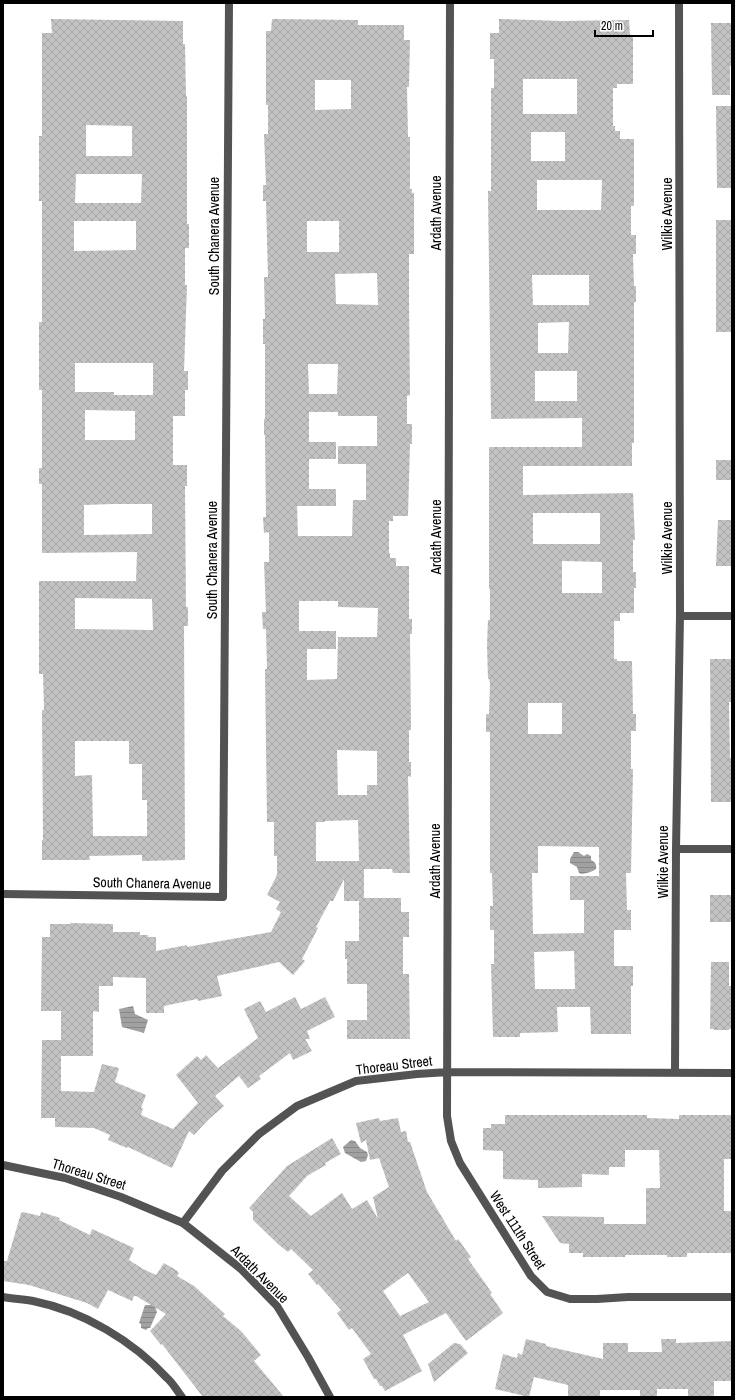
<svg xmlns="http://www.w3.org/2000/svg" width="735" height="1400" font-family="'Archivo Narrow',sans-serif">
  <defs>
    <pattern id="water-rules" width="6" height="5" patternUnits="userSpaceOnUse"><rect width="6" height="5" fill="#a1a1a1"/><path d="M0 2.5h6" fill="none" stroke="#898989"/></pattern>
    <pattern id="building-cross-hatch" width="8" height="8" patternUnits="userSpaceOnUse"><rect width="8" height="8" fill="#c3c3c3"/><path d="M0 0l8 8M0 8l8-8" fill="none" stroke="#a6a6a6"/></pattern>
  </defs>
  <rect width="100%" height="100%" fill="#fff"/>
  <path fill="url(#water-rules)" d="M574,852H578L584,856L587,854L591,856V860C595,862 597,864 596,869C592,872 587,873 582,874L579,873L577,867L570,863V859Z
    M133,1006L135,1014L148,1020L144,1033L122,1027L119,1009Z
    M351,1140L355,1141L360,1148L367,1152L368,1155L366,1161L361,1162L345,1153L343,1147Z
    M145,1305H152L155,1307L157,1312L150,1328H148L146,1330L141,1328V1324L139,1323Z"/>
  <path fill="url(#building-cross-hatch)" fill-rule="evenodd" d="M51,19L183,21V44H185L186,96H187V224H189V248H185V285H187L184,371H188V390H185V416H173V465H187V486H185L186,607H188V626H184L185,860L142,861V855L89,856L90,860H42V840H43L42,710H44L43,674H39V581H136L137,552L42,553V484H39V468H42V390H39V322H42V201H39V136H42V33H52ZM86,125L132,126V156H86ZM76,174H142L141,203H75ZM74,221H136V250L74,251ZM75,363H153V395H114V392H75ZM85,410L135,411V440H85ZM113,504H152V534L84,535V505ZM75,598L152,599L153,630L75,629ZM75,741H129V764H142V800H147V836H93L92,775L75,776Z
    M272,19L358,20V25H404V40H410L409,87H407L408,137H410V189H412V193H414V254H409V300L410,395L407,396V424H412V444H410L408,516H393V521H389V553H390V558H396V566H409V619H412V634H410L411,730H409V762H411V777L408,776L410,873H393L392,869H364V898H401V912H409V937H403V974H409L410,1039H347V1020H367V984H347V959H345V941H359V901H344V879L333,901H330L316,927L318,928L302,959L305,961L293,975L279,962L217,976L222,996L198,1001L197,999L164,1006V1013H146V978L113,977V986H99V1012L93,1011V1056H61V1091L94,1092L102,1064L119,1068L115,1082L146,1095L141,1108H143L141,1115L173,1129L198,1103L176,1075L197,1056L201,1060L206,1055L218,1068L258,1038L244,1009L260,1001L266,1012L295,997L301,1009L325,997L335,1017L307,1031L310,1039H305L312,1051L293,1060L290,1053L259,1076L261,1079L248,1088L239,1076L215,1096L224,1106L208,1120L194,1135L189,1131L172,1168L128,1147L127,1148L108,1140L110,1135L94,1128L55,1127V1118H41L42,1040H61V1011H41L42,937H50V924H70V923L113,924V932H140V935H148V937H156V951L187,945V947L271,932L281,912L276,909L280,902L267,895L277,875V856H274V822H267L265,669H267L266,629H263L262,612H266L264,562H269V532L264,533L263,517H266L265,439V435H264V419H265V344H263V319H265L264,277H268L266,201H263V185H266L264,134H268V105H266V31H271ZM315,80H351V109L315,110ZM307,221H339V252H307ZM377,273L378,305L336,304L335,274ZM308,364H338L337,394H309ZM309,412H338V416H377V446H338V464H366V500H353L352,536H298L297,506H336V489H309V459H336V442H309ZM299,601H338V607L378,608L377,637H338L337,679L307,680V649H336V631H299ZM337,750L377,751V785H367V795H338ZM358,820L359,861H316V822H325V821Z
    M499,19L562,21L629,20L630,35H633V84H617V88H613V126H615V131H620V139H634V206H631V235H636V254H633L634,286H636V302H634V443H632V466H523V495L633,493L635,540H633V572H636V588H634V613H620V621H614V659H617V661H632L633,714H636V731H631V769H633L631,873H626L627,910H631V930H614V966H633V986H631V1034H591L590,1007H557L558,1032L520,1033V1037H493L491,964H494V930H490V906H493L492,873H490V732H486V714H489L490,683L489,679H488L487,645L488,620H490V589H489V447H582V418L491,419L488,191H491V88H494V59H490V33H499ZM523,79H577V114H523ZM531,132H565V161H531ZM537,180H602L601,210H537ZM532,275H589V305H533ZM569,322L568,353H538V323ZM535,371H577V401H535ZM533,513H600V544H533ZM562,561L602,562V593H562ZM528,703H562V734H528ZM538,846L599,847V876H570V900H584V933L533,934L532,873H538ZM574,951L575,989H535L534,952Z
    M711,23H731L732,66H730V95H712Z
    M716,106H732V188H717Z
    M716,220H732V332H716Z
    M716,460H732V480H716Z
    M718,520H732V566H716Z
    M710,659H731V665H732V702H729L730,758H732V802H711Z
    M710,895H732V922H710Z
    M711,962H729V986H732V1029H729V1030H714V1029H710Z
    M505,1115H647V1118L679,1119V1115H732V1159H724V1211H732V1253H687V1257H667V1255H625V1257H583V1253H569V1244L560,1243L542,1216L604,1217V1224H646V1188H660L659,1150H625V1167H609V1175L582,1174V1187L538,1188V1180L503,1179V1151L483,1150V1128H491V1124H505Z
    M379,1118L380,1121L398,1118L401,1132L406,1131L408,1142H410L427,1192L456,1241L458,1239L471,1257L468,1259L492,1293L490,1294L503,1313L466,1341L446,1313L403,1335L422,1371L385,1391L382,1386H380L376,1379H374L363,1359L371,1354L352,1328L349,1330L337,1313L341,1310L318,1284L317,1285L308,1274L313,1270L291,1249L288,1252L279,1245L253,1220V1212L249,1208L287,1166L332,1138L341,1154L325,1163L326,1165L307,1176L289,1196L311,1216L342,1193L352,1209L367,1200L378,1219L373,1197L389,1187L379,1158L370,1160L366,1140L361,1143L356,1123ZM408,1273L429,1302L400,1316L383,1291Z
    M23,1212L40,1216L41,1212L60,1218L59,1220L90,1235L92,1229L134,1248L129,1260L143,1269L156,1275L164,1263L176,1270L179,1273L177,1276L194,1286L225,1314L223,1316L241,1331L261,1355L254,1361L284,1397H203L162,1344L161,1345L150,1331L166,1314L136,1296H134L132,1301L108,1290L98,1309L87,1303L29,1285L3,1281L4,1261H7L21,1213Z
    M526,1339L546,1344V1346L603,1359V1343H628V1352H662L661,1339H676V1343L732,1341V1381H714V1397H688V1389H657V1397H640V1390H600V1397H568V1385L534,1377L529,1397L495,1389L503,1354L517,1358L518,1353L522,1355Z
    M454,1343L460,1344L468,1353L434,1382L428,1364Z"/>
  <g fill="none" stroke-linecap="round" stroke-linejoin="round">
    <path stroke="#535353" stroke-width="8" d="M3,1297C13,1299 23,1299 33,1301C83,1311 133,1341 167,1378C173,1383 177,1391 182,1397"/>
    <path stroke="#535353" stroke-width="8" d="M450,3L447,1116L451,1141L460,1163L531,1276L547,1292L570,1299H597L628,1297H732
      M680,616H732
      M676,849H732
      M3,894L223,897L229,3
      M675,1073L676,849L680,616L679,3
      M3,1165L65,1178L121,1197L183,1223L222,1171L259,1134L297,1106L356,1081L417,1074L448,1072L732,1073
      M183,1223L241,1269L277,1306L308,1357L330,1397"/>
  </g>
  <g text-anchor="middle" stroke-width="3" stroke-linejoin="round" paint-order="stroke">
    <g font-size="14" fill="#000" stroke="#fff">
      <text transform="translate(436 213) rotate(-90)" y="5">Ardath Avenue</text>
      <text transform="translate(667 214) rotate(-90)" y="5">Wilkie Avenue</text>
      <text transform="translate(214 236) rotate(-90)" y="5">South Chanera Avenue</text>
      <text transform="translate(436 537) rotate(-90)" y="5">Ardath Avenue</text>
      <text transform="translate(667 538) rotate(-90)" y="5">Wilkie Avenue</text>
      <text transform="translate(212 560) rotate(-90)" y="5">South Chanera Avenue</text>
      <text transform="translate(435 861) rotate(-90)" y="5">Ardath Avenue</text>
      <text transform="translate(663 862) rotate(-90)" y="5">Wilkie Avenue</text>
      <text transform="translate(152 883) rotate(1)" y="5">South Chanera Avenue</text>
      <text transform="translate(394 1065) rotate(-7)" y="5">Thoreau Street</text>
      <text transform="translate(89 1174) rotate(17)" y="5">Thoreau Street</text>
      <text transform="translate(518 1230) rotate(57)" y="5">West 111th Street</text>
      <text transform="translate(260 1274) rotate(45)" y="5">Ardath Avenue</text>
    </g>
  </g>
  <rect width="735" height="1400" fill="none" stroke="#000000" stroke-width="8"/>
  <path d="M595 30v6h58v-6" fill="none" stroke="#000000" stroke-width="2"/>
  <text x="601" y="30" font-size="12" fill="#000000" stroke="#ffffff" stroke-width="3" paint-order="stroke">20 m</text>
</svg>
